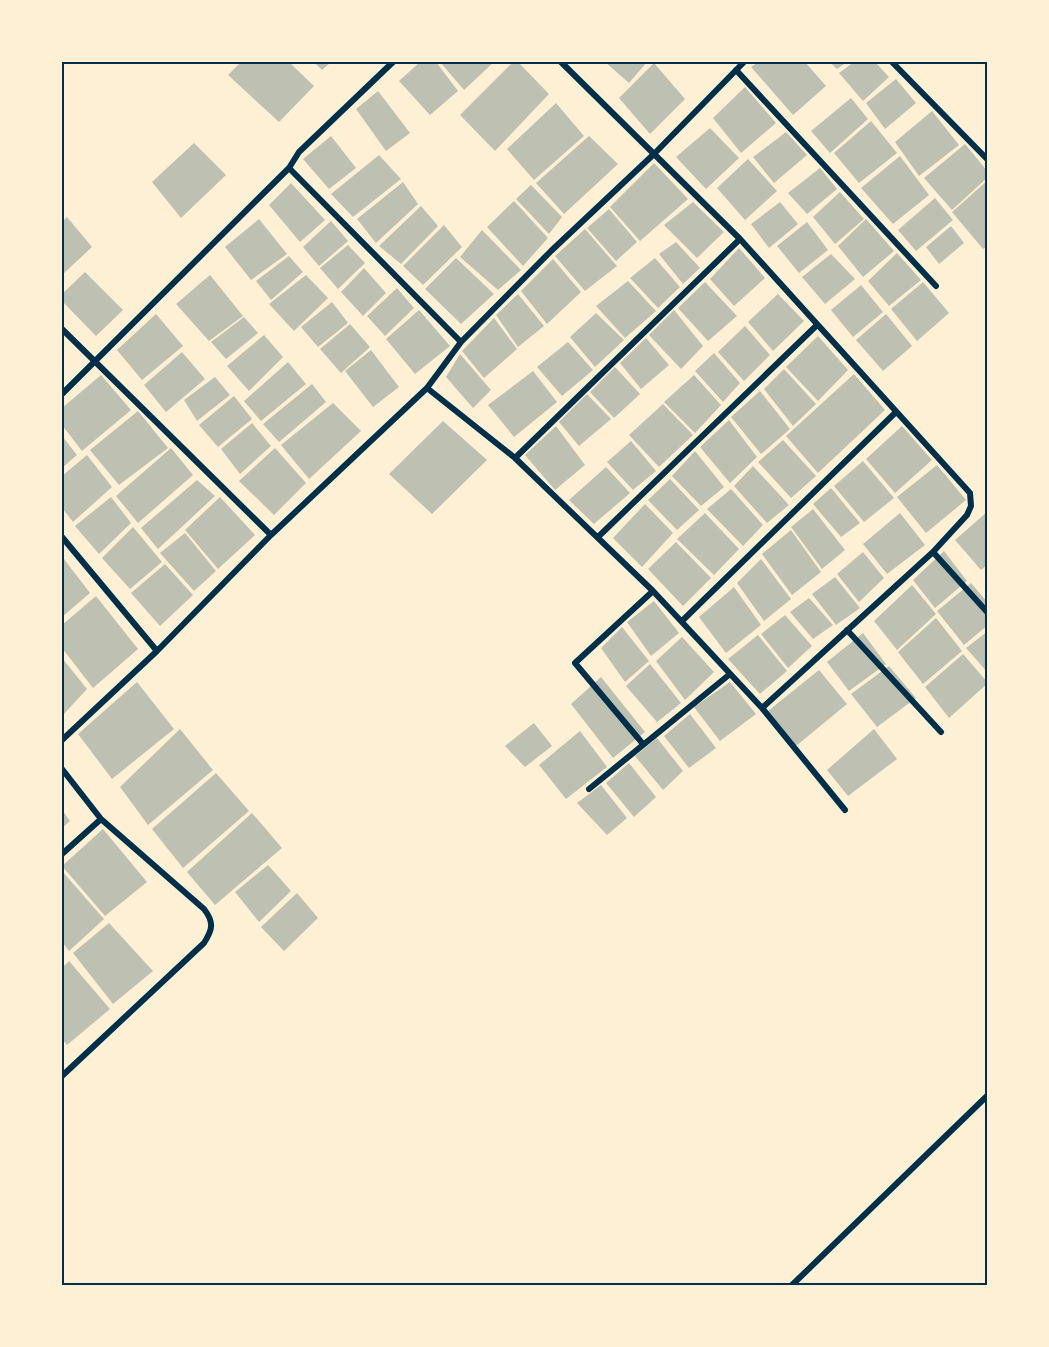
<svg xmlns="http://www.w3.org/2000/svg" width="1049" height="1347" font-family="Signika,sans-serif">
  <rect width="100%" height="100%" fill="#fdf0d5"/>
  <path fill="#bec0b2" d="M241,62H289L314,86L279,122L228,75Z
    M314,62H331L322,70Z
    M420,62H436L458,91L430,115L399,81Z
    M440,62H494L464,90Z
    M513,62H518L549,94L495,151L460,115Z
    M605,62H647L629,83Z
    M758,62H805L826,86L793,115L751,67Z
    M830,62H847L837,69Z
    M854,62H875L889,77L863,101L839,73Z
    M654,63L685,99L650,134L619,98Z
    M896,79L916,103L885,129L866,103Z
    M745,87L776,123L741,153L713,118Z
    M378,91L410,133L386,151L356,109Z
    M851,98L868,119L830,153L811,131Z
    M556,103L584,136L534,180L507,149Z
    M932,111L959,145L919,176L895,142Z
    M871,121L897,153L859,183L834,153Z
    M710,128L739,158L706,189L676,157Z
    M786,132L807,155L774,183L753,157Z
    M331,136L356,168L329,189L303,159Z
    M589,136L618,164L564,214L536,183Z
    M194,143L226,175L181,218L152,182Z
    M965,144L988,172V177L952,210L924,178Z
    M379,155L401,179L353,217L331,194Z
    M900,156L929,195L893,224L861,188Z
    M748,159L777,191L745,220L717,188Z
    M654,163L688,199L640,241L610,207Z
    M820,168L837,189L807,214L788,193Z
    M988,180V246L983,249L952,212Z
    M403,182L418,204L376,243L357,219Z
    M291,183L325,220L300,242L269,205Z
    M531,185L562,217L549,234L516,199Z
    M840,192L864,219L835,244L813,217Z
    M935,198L953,220L916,251L898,230Z
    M514,201L548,238L523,266L487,227Z
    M693,202L724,232L697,258L664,225Z
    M780,202L798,224L769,248L751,224Z
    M421,206L438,226L401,264L379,246Z
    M609,209L637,242L616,261L587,228Z
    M67,217L92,247L62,275V222Z
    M259,219L287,254L251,280L225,247Z
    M866,219L894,251L863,277L838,246Z
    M331,221L348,241L319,266L303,247Z
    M807,222L828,250L799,273L777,246Z
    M444,225L462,247L423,285L403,266Z
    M951,226L964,243L939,264L926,247Z
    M585,229L617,266L585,291L555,256Z
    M482,230L521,270L498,290L460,257Z
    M676,242L700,268L683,284L659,254Z
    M348,245L365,263L338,289L320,268Z
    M739,248L765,278L734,306L710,279Z
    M897,253L921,280L889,306L868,281Z
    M831,254L855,279L825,304L802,277Z
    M289,256L303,272L271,300L256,281Z
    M456,258L494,294L461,324L425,289Z
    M655,258L680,287L658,308L630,278Z
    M553,259L581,292L547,324L521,291Z
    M364,268L386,293L363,316L341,292Z
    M85,272L123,310L96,336L62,301V294Z
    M210,275L243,316L209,341L176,304Z
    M306,275L328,298L294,331L269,304Z
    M628,281L656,311L625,338L596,306Z
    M705,282L737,316L708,341L678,308Z
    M923,282L949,313L917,341L891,309Z
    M861,285L883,312L853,337L831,310Z
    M397,288L414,308L385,336L367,316Z
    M518,294L544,326L518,347L496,315Z
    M778,294L804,321L773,351L748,322Z
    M332,302L348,323L318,347L301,327Z
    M419,310L450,346L415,374L386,339Z
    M674,310L703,346L681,369L649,335Z
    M596,313L624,340L595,367L570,337Z
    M156,314L183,346L142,380L117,350Z
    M886,314L912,346L883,371L856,340Z
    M244,317L258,333L226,359L211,342Z
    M494,318L517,349L484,378L462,351Z
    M350,324L370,347L341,373L320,349Z
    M745,326L770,355L744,381L718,352Z
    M264,335L283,357L249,391L227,366Z
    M818,336L848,370L818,401L786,367Z
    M646,338L669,365L641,389L620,363Z
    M568,342L593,370L562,396L537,367Z
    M371,350L399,387L373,407L345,371Z
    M182,352L205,379L166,412L144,385Z
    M714,353L740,383L723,402L695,371Z
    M460,354L491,390L473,408L446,377Z
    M288,362L306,384L261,421L244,401Z
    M615,367L640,394L614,418L590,392Z
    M784,369L816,404L793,426L764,389Z
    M533,371L557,402L514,437L488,405Z
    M854,374L885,410L818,473L786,436Z
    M101,375L131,410L82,451L62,425V408Z
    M694,375L721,405L695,433L664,402Z
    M215,377L230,395L197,421L184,400Z
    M312,384L326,402L279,442L263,424Z
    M760,391L790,429L761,454L731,417Z
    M587,394L611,419L579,446L559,422Z
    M234,396L252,419L218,447L199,425Z
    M333,403L361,431L309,479L281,445Z
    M663,404L693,435L659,467L629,435Z
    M138,411L168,448L119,485L90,450Z
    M729,420L757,457L730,483L700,447Z
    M443,421L487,460L432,514L389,474Z
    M252,423L271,446L240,474L221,449Z
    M556,426L585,465L555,490L525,455Z
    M902,426L932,460L895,493L866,459Z
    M62,436L77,455L62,468Z
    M783,440L816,476L791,498L758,462Z
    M631,441L656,471L633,490L607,462Z
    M171,448L193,475L138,523L116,496Z
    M275,448L306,483L274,515L239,481Z
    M695,451L724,487L701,506L672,476Z
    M87,455L112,487L73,522L62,508V476Z
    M863,461L894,498L864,522L834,486Z
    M937,465L966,500L926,533L897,497Z
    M753,466L789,505L767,523L734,486Z
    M606,467L630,493L594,524L569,500Z
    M670,479L699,510L677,530L648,500Z
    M197,480L215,496L158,549L141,528Z
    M831,488L860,523L841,537L813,504Z
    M731,489L763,525L743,546L707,509Z
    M111,497L131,523L99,554L75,526Z
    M220,497L255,535L218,569L185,530Z
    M645,504L673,533L642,567L613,538Z
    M813,509L845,550L822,569L791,527Z
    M988,511V564L981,570L955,540Z
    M705,513L739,549L714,575L677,539Z
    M900,513L925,545L887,574L863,544Z
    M133,527L162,562L130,589L102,558Z
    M791,530L821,572L792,595L762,554Z
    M185,533L216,571L194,591L160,553Z
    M676,542L711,578L683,606L648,569Z
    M944,551L967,581L935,608L913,580Z
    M863,552L884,578L859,602L837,574Z
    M64,559L90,593L62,617V562Z
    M761,559L791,599L764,621L737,583Z
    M165,564L193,595L160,626L131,593Z
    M835,577L860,608L836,625L812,594Z
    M971,583L988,603V625L964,645L937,611Z
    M912,585L936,614L897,650L874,621Z
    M734,587L761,625L726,653L699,617Z
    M96,596L138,649L93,688L62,648V625Z
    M809,598L833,625L813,639L790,612Z
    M654,601L679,633L651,656L627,622Z
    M785,615L812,646L788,668L761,634Z
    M936,618L962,651L923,684L898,652Z
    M622,627L649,661L625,682L601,648Z
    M988,631V673L966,648Z
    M863,633L886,664L849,691L827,662Z
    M758,635L787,671L760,694L728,659Z
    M682,637L714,672L685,700L656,661Z
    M963,654L988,683L949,718L925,687Z
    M62,658L87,689L62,716Z
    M650,664L681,703L657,722L626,686Z
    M889,666L916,698L877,727L851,694Z
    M819,670L847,704L796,746L768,711Z
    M601,677L645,732L613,758L571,704Z
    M137,682L174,729L112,779L78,734Z
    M730,682L756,714L720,741L694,707Z
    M690,714L716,748L689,768L664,736Z
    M534,723L552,746L525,767L505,746Z
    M180,729L213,770L148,825L120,787Z
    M874,729L897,759L848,796L827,770Z
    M580,731L607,767L566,799L539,765Z
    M657,738L683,771L663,790L635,756Z
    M629,763L656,797L634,817L606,783Z
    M216,773L249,811L183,868L152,829Z
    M601,785L627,818L607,835L577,803Z
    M62,810L70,821L62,828Z
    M252,813L282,848L215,905L187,872Z
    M103,829L147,882L105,916L62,866Z
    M268,865L291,891L259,922L235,892Z
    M62,871L104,919L69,951L62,942Z
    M297,893L318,918L284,951L261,927Z
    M109,923L153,971L113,1004L73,953Z
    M69,961L110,1009L67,1045L62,1039V968Z"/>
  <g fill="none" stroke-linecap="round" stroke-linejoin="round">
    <path stroke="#003049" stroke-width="6" d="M561,62L740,239L970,493L971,506L967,515L933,552L762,708
      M892,62L988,160
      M736,70L936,286
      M289,168L461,342
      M62,329L271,535
      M427,388L515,458L653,591L762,708L845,810
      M62,394L289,168L299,152L393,62
      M515,458L740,239
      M62,537L157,651
      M598,537L817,325
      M933,552L988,613
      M682,621L895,413
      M847,630L941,732
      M62,740L157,651L271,535L427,388L461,342L551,251L654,154L744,62
      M643,744L575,663L653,591
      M62,769L101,819L204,909C214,922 213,929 204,943L62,1076
      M589,789L730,674
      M62,854L101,819
      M791,1286L988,1095"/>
  </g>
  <rect width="1049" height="1347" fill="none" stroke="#fdf0d5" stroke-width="126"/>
  <rect x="63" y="63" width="923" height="1221" fill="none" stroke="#003049" stroke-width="2"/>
</svg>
